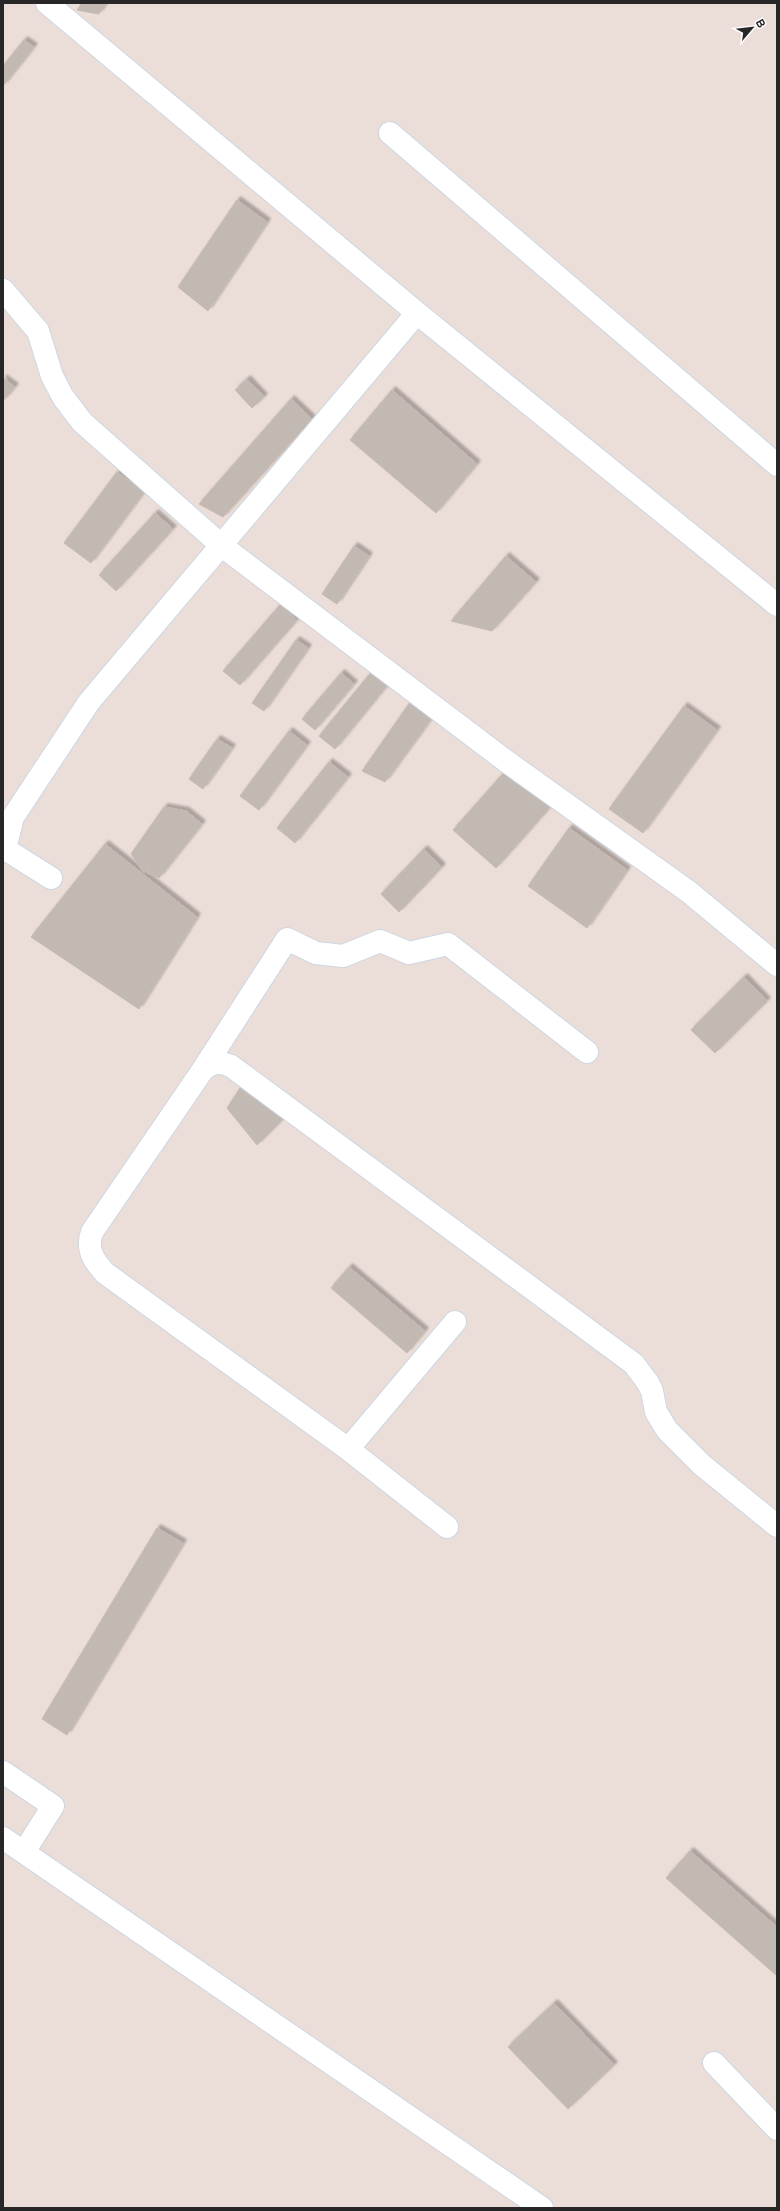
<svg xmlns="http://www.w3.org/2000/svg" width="780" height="2211" font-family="'Varela Round',sans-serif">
  <defs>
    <filter id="shadow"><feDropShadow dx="3.5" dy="-3.5" stdDeviation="1" flood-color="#0004"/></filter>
  </defs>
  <rect width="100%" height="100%" fill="#ebddd7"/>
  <path fill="#c2b9b3" stroke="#c6b9b1" filter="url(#shadow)" d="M82,3H106L99,14L77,10Z
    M24,40L34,47L3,86V66Z
    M237,200L267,222L208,311L178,287Z
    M3,378L15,387L3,401Z
    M247,379L264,397L252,408L235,390Z
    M392,390L477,464L436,513L350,440Z
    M291,399L312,419L223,517L199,504Z
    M117,472L144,492L91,563L64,543Z
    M155,513L173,529L116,591L99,575Z
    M354,546L369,556L337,604L322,594Z
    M506,556L536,582L492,631L451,621Z
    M280,605L297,620L240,685L223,671Z
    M296,640L308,648L264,711L252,703Z
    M373,670L389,683L335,749L319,736Z
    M341,673L354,684L315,730L302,719Z
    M415,695L433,716L385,782L362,771Z
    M684,706L717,730L643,833L609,809Z
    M289,731L307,745L259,810L240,796Z
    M217,739L232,748L203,789L189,779Z
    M329,762L348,777L295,843L277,828Z
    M508,768L551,806L496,868L453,830Z
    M164,807L186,811L144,873L131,854Z
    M186,811L202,824L159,878L146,872Z
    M569,828L627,870L587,928L528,886Z
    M105,844L197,917L139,1009L31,937Z
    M424,849L442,867L399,912L381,894Z
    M744,977L767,1001L715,1053L691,1030Z
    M246,1079L288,1114L257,1145L227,1108Z
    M349,1267L425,1331L407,1353L331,1288Z
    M157,1528L183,1543L67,1735L42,1719Z
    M690,1851L777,1927V1976L666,1878Z
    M554,2003L614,2065L568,2109L508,2047Z"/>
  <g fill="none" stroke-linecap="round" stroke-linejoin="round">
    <defs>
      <path id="minor" d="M47,3L417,313L777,605
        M390,133L777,465
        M3,290L38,331L52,376L63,397L82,422L222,546L506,761L689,892L777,965
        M51,878L5,849L13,817L89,702L417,313
        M202,1071L287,939L316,953L343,956L380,941L409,953L448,944L587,1052
        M348,1449L105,1273C93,1260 86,1249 92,1232L202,1071C211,1062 219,1061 231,1066L634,1364L648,1383L652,1391L656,1412L667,1430L702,1465L777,1526
        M447,1527L348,1449L455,1322
        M3,1772L53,1806L24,1852
        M3,1838L542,2208
        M714,2063L777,2129"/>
    </defs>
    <use href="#minor" stroke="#cdd7e2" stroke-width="24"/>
    <use href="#minor" stroke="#fff" stroke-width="22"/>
  </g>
  <rect width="780" height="2211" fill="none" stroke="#272727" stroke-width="8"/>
  <g transform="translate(752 28) rotate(62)" stroke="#ffffff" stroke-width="3" paint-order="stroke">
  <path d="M0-3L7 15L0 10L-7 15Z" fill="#272727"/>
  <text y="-6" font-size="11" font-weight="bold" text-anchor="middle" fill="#272727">B</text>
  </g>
</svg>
